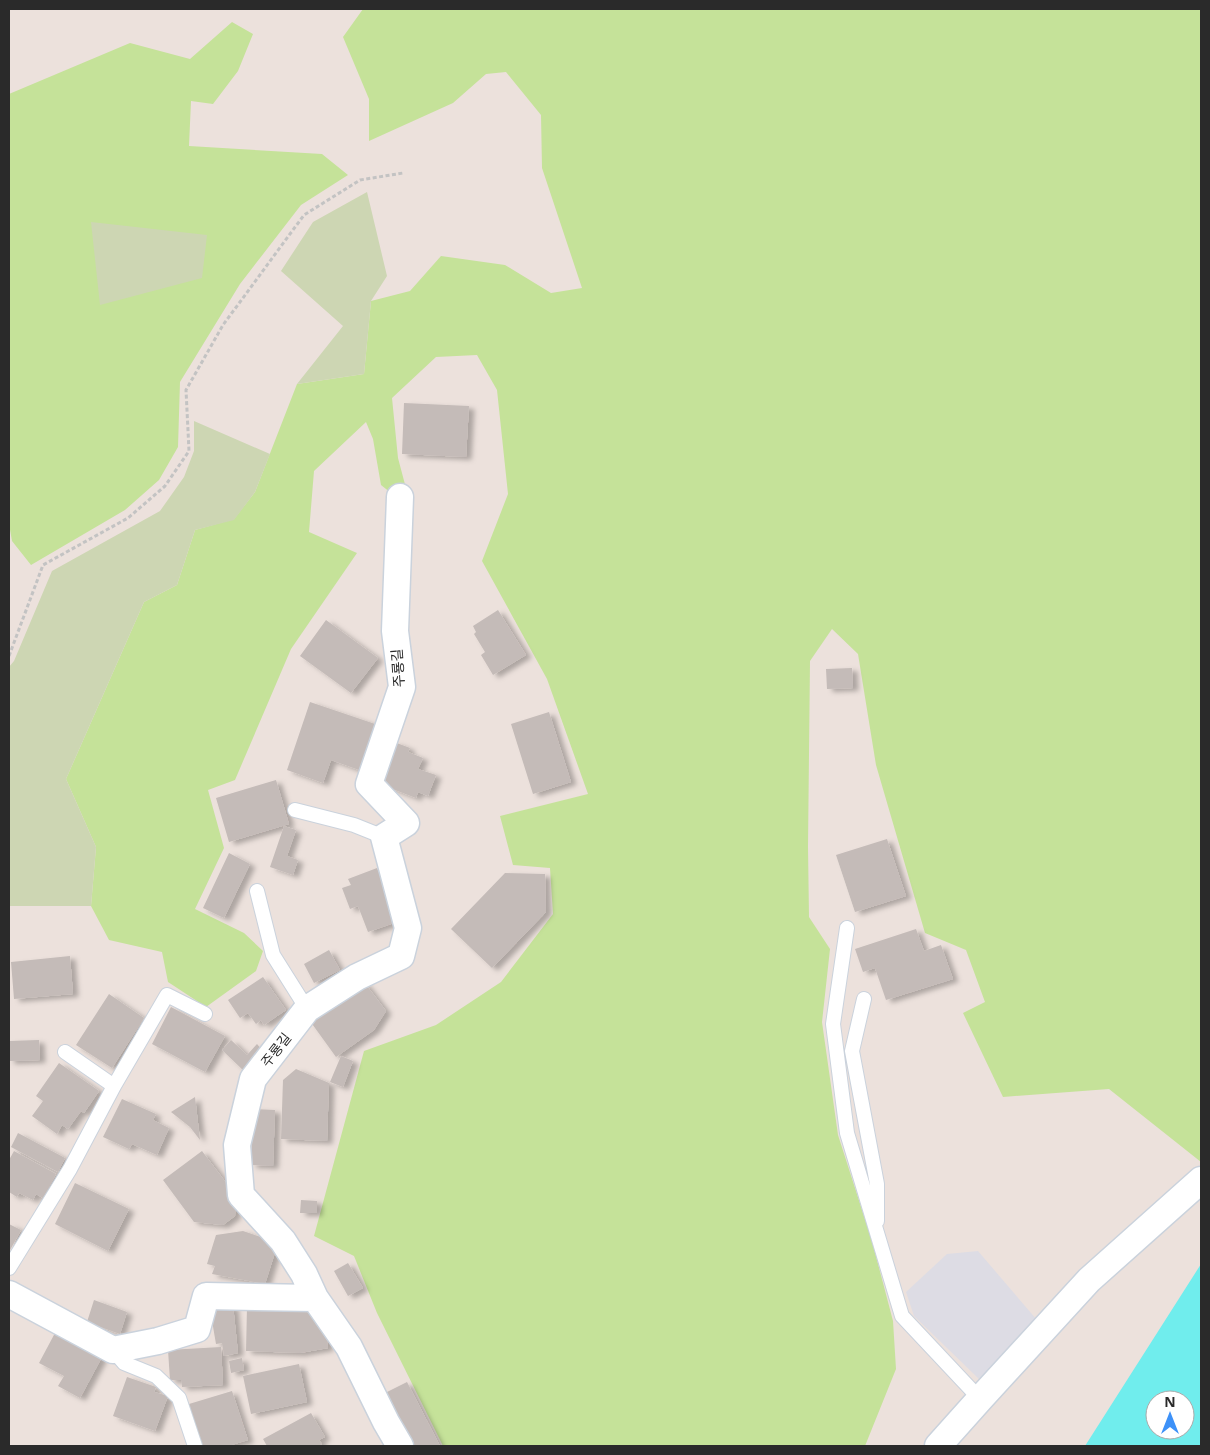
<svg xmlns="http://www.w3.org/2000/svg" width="1210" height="1455" font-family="'Noto Sans','Noto Sans KR',sans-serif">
  <defs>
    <filter id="shadow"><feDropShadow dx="5.5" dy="3" stdDeviation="2.5" flood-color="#0004"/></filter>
  </defs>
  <rect width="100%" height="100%" fill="#ece1dc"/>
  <path fill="#dddce4" d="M978,1251L1037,1320L981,1381L914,1316L906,1292L947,1254Z"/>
  <path fill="#c5e299" d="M363,9H1201V1162L1109,1089L1003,1097L963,1013L985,1002L966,950L925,933L876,765L858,654L832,629L810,661L808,847L809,917L830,949L822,1022L838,1135L872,1241L893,1321L896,1369L865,1446H443L377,1313L354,1256L314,1236L364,1051L436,1025L501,982L553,914L550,868L513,865L500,816L588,794L547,679L482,561L508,494L497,390L477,355L436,357L392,398L398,458L407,492L391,493L381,485L373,439L366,422L314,471L309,532L357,553L291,649L235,780L208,790L224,848L195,909L244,933L263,951L256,971L206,1007L168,982L162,952L109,940L91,906L96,847L66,779L144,602L177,585L195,530L234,519L255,492L297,384L364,374L371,301L410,291L441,256L505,265L551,293L582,288L542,168L541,115L506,72L486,74L453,103L369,141V99L343,37Z
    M232,22L253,34L238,71L213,104L191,101L189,146L322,154L348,175L301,205L240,284L180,382L178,447L159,480L125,510L31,565L12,541L9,524V94L130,43L190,59Z"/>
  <path fill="#cdd6b3" d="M367,192L387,276L371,301L364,374L297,384L343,326L281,271L313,222Z
    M91,222L207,235L202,278L100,305Z
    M194,421L270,454L255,492L234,520L195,530L177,585L144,602L66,779L96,847L91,906H9V667L14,661L52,571L160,511L184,477L194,451Z"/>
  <path fill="#70eded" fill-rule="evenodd" d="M1201,1264V1446H1085ZM1155,1400H1185V1430H1155Z"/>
  <path fill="#c4bbb8" filter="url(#shadow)" d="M404,403L469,406L466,457L402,454Z
    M498,610L526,655L493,675L481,655L485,652L474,634L476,632L473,626Z
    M326,620L378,658L351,693L300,656Z
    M852,668L853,688L827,689L826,669Z
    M310,702L378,725L362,771L331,760L323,783L287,770Z
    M549,712L571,782L533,794L511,724Z
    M394,742L410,748L408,752L423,758L418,769L436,775L428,796L418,792L416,798L377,783Z
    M276,780L289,824L229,842L216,798Z
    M284,826L296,830L287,856L298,860L293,875L270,867Z
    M887,839L906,896L855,912L836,855Z
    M229,853L250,864L224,918L203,908Z
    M377,868L397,922L368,932L358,906L350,909L342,888L351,885L348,879Z
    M505,873L545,874L546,912L492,968L451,929Z
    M916,929L924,951L941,945L953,979L886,1000L875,968L863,972L855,949Z
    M329,950L340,970L314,983L304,964Z
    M70,956L73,994L14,999L11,962Z
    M263,977L286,1010L264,1025L261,1020L256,1024L248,1013L240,1018L228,1000Z
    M364,982L386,1011L374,1030L336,1057L310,1021Z
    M109,994L144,1018L112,1068L76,1045Z
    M171,1007L225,1036L205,1072L152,1044Z
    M39,1040L40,1060L9,1061V1041Z
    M231,1040L247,1055L257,1044L263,1051L244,1071L222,1050Z
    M341,1056L353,1061L343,1087L330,1082Z
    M59,1063L99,1091L84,1113L81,1111L68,1129L62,1125L57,1134L32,1116L43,1101L36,1096Z
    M296,1069L329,1083L327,1141L281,1139L283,1080Z
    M195,1097L200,1140L190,1127L171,1112Z
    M122,1099L156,1114L153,1120L169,1128L157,1155L132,1144L129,1149L103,1137Z
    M253,1109L275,1110L273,1166L251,1165Z
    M18,1133L65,1158L58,1172L11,1147Z
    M14,1151L56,1174L43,1198L36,1194L33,1200L19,1193L17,1197L9,1192V1160Z
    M202,1151L236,1196L235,1216L223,1225L194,1222L163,1180Z
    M75,1183L129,1209L108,1251L55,1224Z
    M301,1200L317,1201V1213H300Z
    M9,1224L21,1230L9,1252Z
    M243,1231L278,1243L265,1284L212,1274L215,1266L207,1264L216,1235Z
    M348,1263L363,1288L348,1296L334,1271Z
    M94,1300L127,1312L120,1334L87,1322Z
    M233,1305L238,1353L224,1356L222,1343L216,1344L210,1309Z
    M247,1307L301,1309L316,1317L327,1340L328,1348L300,1353L246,1351Z
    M55,1333L102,1357L80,1398L58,1386L64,1376L39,1363Z
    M221,1347L223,1385L182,1387L181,1380H170L168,1350Z
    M242,1358L244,1370L231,1373L229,1361Z
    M299,1364L307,1402L251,1414L243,1376Z
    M127,1377L156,1387L154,1392L168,1396L155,1431L113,1416Z
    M407,1382L440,1446H408L381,1395Z
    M232,1391L248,1440L228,1446H202L189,1404Z
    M311,1413L325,1437L319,1440L322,1444L318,1446H267L263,1439Z"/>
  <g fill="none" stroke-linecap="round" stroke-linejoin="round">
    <defs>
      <path id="service" d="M295,810L354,825L384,837
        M257,891L273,955L307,1009
        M847,928L833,1024L847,1133L902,1316L980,1399
        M864,999L852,1051L877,1184V1221
        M65,1052L114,1086
        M9,1268L70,1169L114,1086L167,995L205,1014
        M113,1350L124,1363L156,1376L179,1398L195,1446"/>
      <path id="minor" d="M9,1294L113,1350L158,1341L197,1329L206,1296L315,1298L349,1347L386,1422L400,1446
        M315,1298L304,1274L283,1241L241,1195L237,1145L253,1079L307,1009L357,977L401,956L408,928L384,837L406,823L369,784L402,687L395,631L400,497
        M938,1446L980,1399L1089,1280L1201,1180"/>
    </defs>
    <use href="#service" stroke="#cad2dc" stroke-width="16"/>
    <use href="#minor" stroke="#cad2dc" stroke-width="29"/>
    <path stroke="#c3c3c3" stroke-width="3" stroke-dasharray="4 2.5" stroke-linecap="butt" d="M9,656L43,565L128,518L165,486L189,451L186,390L223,325L304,215L360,180L403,173"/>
    <use href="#service" stroke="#fff" stroke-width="14"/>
    <use href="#minor" stroke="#fff" stroke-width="26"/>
  </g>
  <g text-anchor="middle" stroke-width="4" stroke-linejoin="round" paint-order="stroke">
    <g font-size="14" fill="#2a2a2a" stroke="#fff">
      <text transform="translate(398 668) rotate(-94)" y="5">주룡길</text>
      <text transform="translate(276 1050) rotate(-52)" y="5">주룡길</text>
    </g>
  </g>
  <rect width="1210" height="1455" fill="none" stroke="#2a2a2a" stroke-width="20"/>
  <g transform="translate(1170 1415)"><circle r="24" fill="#ffffff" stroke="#aaaaaa"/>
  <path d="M0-4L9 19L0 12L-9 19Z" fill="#3d91f8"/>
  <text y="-8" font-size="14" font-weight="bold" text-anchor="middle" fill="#2a2a2a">N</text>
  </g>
</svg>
